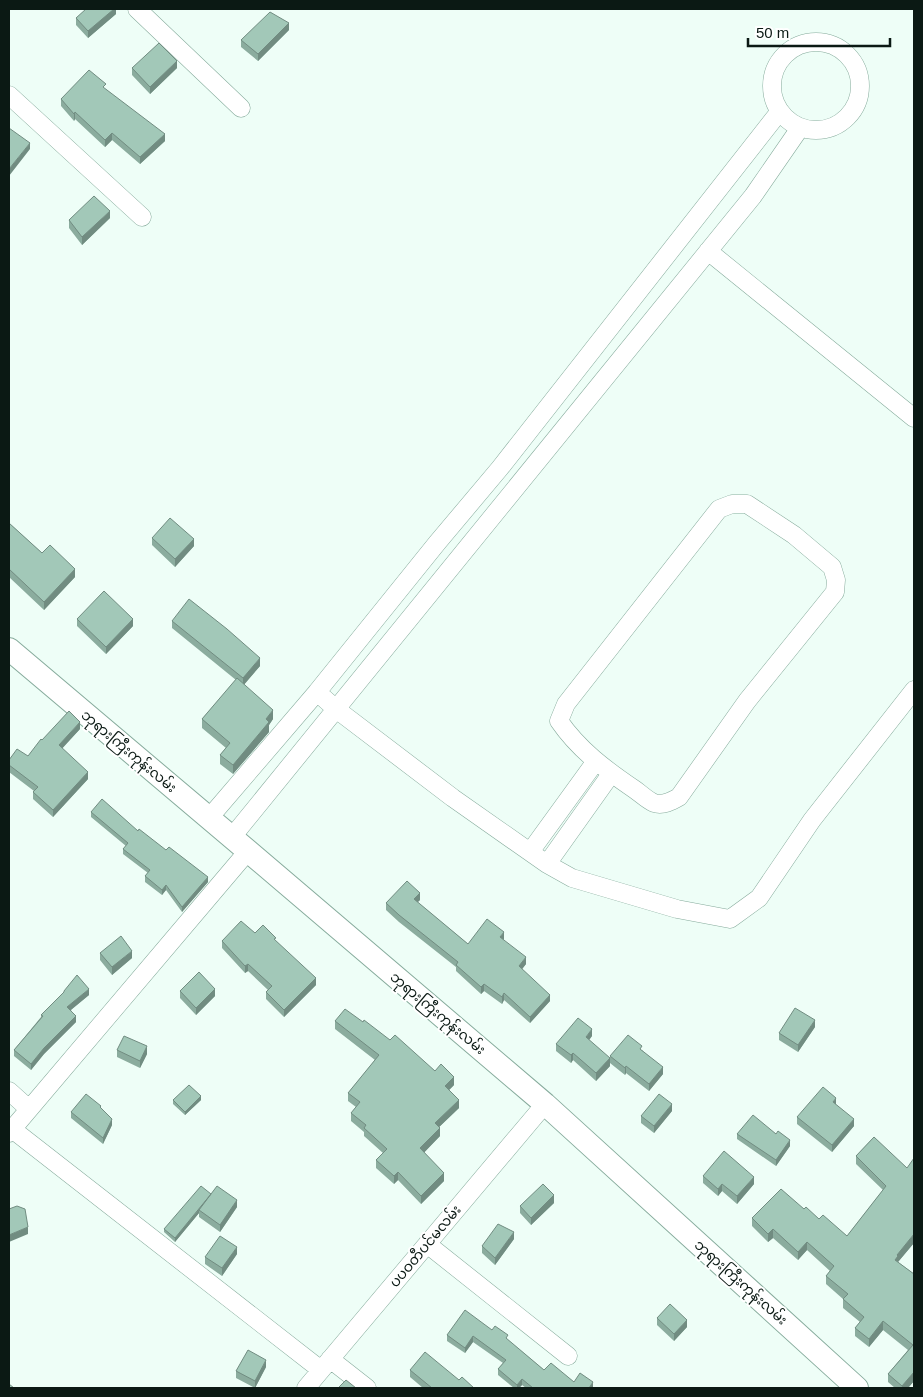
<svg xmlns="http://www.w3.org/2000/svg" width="923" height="1397" font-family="Arial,'Noto Sans Myanmar',sans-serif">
  <rect width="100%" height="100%" fill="#eefef7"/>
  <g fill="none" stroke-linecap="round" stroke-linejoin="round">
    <defs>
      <path id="minor" d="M137,9L241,108
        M772 86a44 44 0 1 1 88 0a44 44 0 1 1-88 0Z
        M9,95L142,217
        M708,251L914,418
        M732,504H747L794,535L832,567L836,580L835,592L747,701L679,797C672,801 663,806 654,803C647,800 640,793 634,789C606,770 579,750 559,721L566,704L719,509Z
        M317,692L336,709L453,798L547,864L572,878L677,909L730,919L759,898L812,820L914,690
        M209,818L317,692L437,543L500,468L780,111
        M232,837L753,196L800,128
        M530,852L596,761
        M547,864L611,774
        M9,1091L29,1109
        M12,1129L321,1370
        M9,1133L248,851
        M427,1244L568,1356
        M330,1359L367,1388
        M306,1388L545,1104"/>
      <path id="tertiary" d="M9,649L248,851L545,1104L857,1388"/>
    </defs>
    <use href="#minor" stroke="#86ab9c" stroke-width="19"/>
    <use href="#tertiary" stroke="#86ab9c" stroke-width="24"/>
    <use href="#minor" stroke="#fff" stroke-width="18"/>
    <use href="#tertiary" stroke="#fff" stroke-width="22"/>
  </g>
  <path fill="#8bac9e" d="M116,9V14L88,38L76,25V18Z
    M289,30L258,61L241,47V40Z
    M132,68H177L150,94L132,75Z
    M106,90L165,141L140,164L112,140L105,147L75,119L74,121L61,106V99Z
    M110,218L82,245L69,228V220Z
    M9,523L42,553L75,577L44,610L9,577Z
    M152,538L194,546L175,567L152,545Z
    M77,619L133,626L106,654L77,626Z
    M172,621L260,666L244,684L273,719L269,725V732L233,774L220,764V755L226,748L202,728V719L236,680L172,628Z
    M80,729L62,748L88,779L53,817L33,799V792L34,791L9,772V760L28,756L42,740Z
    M91,812L138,831L208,882L182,912L166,890L162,895L145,882V876L148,873L123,854V849L126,846L91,817Z
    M420,900L417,902L468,944L504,939L503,940L526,964L522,969L550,1001L530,1023L504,1000L502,1004L484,991L481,994L456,971V967L399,922L386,910V903Z
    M255,933L276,941L316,985L284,1017L266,999V992L268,990L248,971L245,973L222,948V941Z
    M100,953L132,958L112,975L100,960Z
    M64,991L89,995L71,1010L76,1022L44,1054L31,1070L14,1056V1050L41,1017V1015L64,992Z
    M180,991L215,996L196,1015L180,998Z
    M335,1021L363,1022L435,1071L454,1085L449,1090L459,1108L439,1127L440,1136L424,1152L444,1181L421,1204L398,1180L394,1184L376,1168V1160L383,1153L364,1136V1132L351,1121V1113L356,1107L348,1101V1093L375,1060L335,1029Z
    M815,1027L798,1052L779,1040V1033Z
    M592,1036L589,1040L610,1066L596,1081L573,1060L571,1063L556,1051V1044Z
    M117,1050L147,1054L140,1068L117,1057Z
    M642,1050L663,1074L649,1091L626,1073L625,1075L610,1063V1056Z
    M173,1100H201L185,1115L173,1104Z
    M836,1105L854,1126L832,1152L797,1124V1117Z
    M101,1108L112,1125L103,1144L71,1118V1112Z
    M672,1111L654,1133L641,1123V1116Z
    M737,1134H776L790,1146L776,1166L737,1139Z
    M874,1137L913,1244L898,1262L914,1274V1381L908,1388H895L888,1382V1374L908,1350L883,1330L869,1347L855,1336V1328L860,1322L843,1308V1299L826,1284V1276L830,1271L807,1250L798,1260L773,1238L768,1242L752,1226V1218L804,1209L819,1219L847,1236L883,1190L856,1164V1156Z
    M703,1176L754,1184L737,1204L722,1191L718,1196L703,1183Z
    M211,1194L237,1207L220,1232L199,1217V1213L175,1242L164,1232V1229Z
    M554,1203L531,1225L520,1213V1206Z
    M514,1239L495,1265L482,1253V1246Z
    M237,1254L222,1276L205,1264V1257Z
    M657,1318L687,1327L674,1341L657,1325Z
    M492,1330L508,1340L544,1370L574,1382L593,1388H526L522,1385L519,1388H514L498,1375V1369L503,1363L473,1342L465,1353L447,1341V1335Z
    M266,1367L255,1388L236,1378V1371Z
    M410,1370L459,1380L474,1388H423L410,1377Z"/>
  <path fill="#718c81" d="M114,9H116V14L88,38V31Z
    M289,23V30L258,61V54Z
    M177,61V68L150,94V87Z
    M75,112V119L74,121V114Z
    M112,133V140L105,147V140Z
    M165,134V141L140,164V157Z
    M30,143V149L9,176V169Z
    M110,211V218L82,245V237Z
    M194,539V546L175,567V559Z
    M75,569V577L44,610V602Z
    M133,619V626L106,654V647Z
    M260,658V666L243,686V678Z
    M273,710V719L269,725V732L233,774V765L266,719Z
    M80,722V729L59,752V745Z
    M88,772V779L53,817V810Z
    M208,877V882L182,912V907Z
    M166,885V890L162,895V890Z
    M420,893V900L414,906V899Z
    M504,932V939L500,944V937Z
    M132,951V958L112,975V967Z
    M526,957V964L519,973V966Z
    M248,964V971L245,973V966Z
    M316,978V985L284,1017V1010Z
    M484,984V991L481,994V987Z
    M89,989V995L67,1013V1007Z
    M215,989V996L196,1015V1008Z
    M504,993V1000L502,1004V997Z
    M550,995V1001L530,1023V1017Z
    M76,1016V1022L44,1054L31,1070V1064L44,1048Z
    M815,1020V1027L798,1052V1045Z
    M592,1029V1036L586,1044V1037Z
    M147,1046V1054L140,1068V1061Z
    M573,1053V1060L571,1063V1055Z
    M610,1058V1066L596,1081V1073Z
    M626,1066V1073L625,1075V1068Z
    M663,1067V1074L649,1091V1084Z
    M454,1077V1085L445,1094V1086Z
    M201,1096V1100L185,1115V1112Z
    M836,1098V1105L833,1102Z
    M459,1100V1108L435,1131V1123Z
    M672,1104V1111L654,1133V1126Z
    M112,1119V1125L103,1144V1138Z
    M854,1119V1126L832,1152V1145Z
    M440,1128V1136L420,1157V1148Z
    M790,1140V1146L776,1166V1160Z
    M398,1172V1180L394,1184V1176Z
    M444,1173V1181L421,1204V1196Z
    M754,1177V1184L737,1204V1196Z
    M722,1184V1191L718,1196V1189Z
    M212,1194L199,1210V1213L175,1242V1238Z
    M554,1195V1203L531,1225V1218Z
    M237,1200V1207L220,1232V1225Z
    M28,1227V1234L9,1242V1235Z
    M773,1229V1238L768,1242V1234Z
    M514,1232V1239L495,1265V1258Z
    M914,1234V1243L898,1262L895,1260L897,1255Z
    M807,1242V1250L798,1260V1252Z
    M237,1247V1254L222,1276V1268Z
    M687,1320V1327L674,1341V1334Z
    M883,1321V1330L869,1347V1339Z
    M473,1336V1342L465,1353V1348Z
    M266,1360V1367L255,1388V1381Z
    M914,1372V1381L908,1388H902V1386Z
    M522,1379V1385L519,1388H517V1385Z
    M593,1382V1388H589Z"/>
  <path fill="#a2c8b8" stroke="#718c81" d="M86,9H114L88,31L76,18Z
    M270,12L289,23L258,54L241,40Z
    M159,43L177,61L150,87L132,68Z
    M89,70L106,84L103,87L165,134L140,157L112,133L105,140L75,112L74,114L61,99Z
    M9,128L30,143L9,169Z
    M94,196L110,211L82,237L69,220Z
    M170,518L194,539L175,559L152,538Z
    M9,523L42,553L50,545L75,569L44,602L9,569Z
    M104,591L133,619L106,647L77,619Z
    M189,599L227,629L260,658L243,678L172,621Z
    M237,678L273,710L266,719L269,722L233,765L220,755L230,743L202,719Z
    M69,711L80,722L59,745L88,772L53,810L33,792L38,787L9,765V760L17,749L28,756L41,739L42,740Z
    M102,799L138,831L139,829L166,850L169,847L208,877L182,907L166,885L162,890L145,876L150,870L123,849L128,843L91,812Z
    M407,881L420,893L414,899L468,944L487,919L504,932L500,937L526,957L519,966L550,995L530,1017L504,993L502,997L484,984L481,987L456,965L458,962L399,915L386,903Z
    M241,921L255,933L263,925L276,938L274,939L316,978L284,1010L266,992L272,986L248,964L245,966L222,941Z
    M121,936L132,951L112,967L100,953Z
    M199,972L215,989L196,1008L180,991Z
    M77,975L89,989L67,1007L76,1016L44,1048L31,1064L14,1050L43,1016L41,1015L64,992V991Z
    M795,1008L815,1020L798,1045L779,1033Z
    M345,1009L363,1022L364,1020L390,1040L395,1035L435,1071L441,1064L454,1077L445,1086L459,1100L435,1123L440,1128L420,1148L444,1173L421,1196L398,1172L394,1176L376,1160L387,1149L364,1128L366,1125L351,1113L360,1102L348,1093L379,1055L335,1021Z
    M578,1018L592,1029L586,1037L610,1058L596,1073L573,1053L571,1055L556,1044Z
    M628,1035L642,1046L640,1049L663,1067L649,1084L626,1066L625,1068L610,1056Z
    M124,1036L147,1046L140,1061L117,1050Z
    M189,1085L201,1096L185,1112L173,1100Z
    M823,1087L836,1098L833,1102L854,1119L832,1145L797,1117Z
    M86,1094L101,1106L100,1107L112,1119L103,1138L71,1112Z
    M659,1094L672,1104L654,1126L641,1116Z
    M753,1115L776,1134L778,1131L790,1140L776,1160L737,1134Z
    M874,1137L907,1168L914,1158V1234L897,1255L898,1256L895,1260L914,1274V1372L902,1386L888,1374L913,1345L883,1321L869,1339L855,1328L864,1317L843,1299L848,1294L826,1276L834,1266L807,1242L798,1252L773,1229L768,1234L752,1218L781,1189L804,1209L806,1207L819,1219L823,1215L847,1236L886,1186L856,1156Z
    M724,1151L754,1177L737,1196L722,1184L718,1189L703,1176Z
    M543,1184L554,1195L531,1218L520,1206Z
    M201,1186L211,1194L175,1238L164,1229Z
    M217,1186L237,1200L220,1225L199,1210Z
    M17,1206L25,1209L28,1227L9,1235V1209Z
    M498,1224L514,1232L495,1258L482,1246Z
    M220,1236L237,1247L222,1268L205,1257Z
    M670,1304L687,1320L674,1334L657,1318Z
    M465,1310L492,1330L495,1326L508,1335L506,1338L544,1370L551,1363L574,1382L580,1373L593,1382L589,1388H533L522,1379L517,1385L498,1369L506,1360L473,1336L465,1348L447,1335Z
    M248,1350L266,1360L255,1381L236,1371Z
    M425,1352L459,1380L462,1377L474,1388H434L433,1387L432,1388L410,1370Z
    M346,1380L356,1388H338Z
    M9,1384L14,1388H9Z"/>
  <g text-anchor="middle" stroke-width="4" stroke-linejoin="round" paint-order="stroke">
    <g font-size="14" fill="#0b1914" stroke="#fff">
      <text transform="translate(129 751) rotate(40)" y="5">ဘုရားကြီးကုန်းလမ်း</text>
      <text transform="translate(438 1013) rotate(40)" y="5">ဘုရားကြီးကုန်းလမ်း</text>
      <text transform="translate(425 1246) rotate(-50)" y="5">ပပဝတီပင်မလမ်း</text>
      <text transform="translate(741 1282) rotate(42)" y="5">ဘုရားကြီးကုန်းလမ်း</text>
    </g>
  </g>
  <rect width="923" height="1397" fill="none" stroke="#0b1914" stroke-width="20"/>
  <path d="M748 38v8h142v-8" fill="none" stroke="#0b1914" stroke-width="2.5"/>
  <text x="756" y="38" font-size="15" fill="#0b1914" stroke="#ffffff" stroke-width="4" paint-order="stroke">50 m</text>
</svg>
